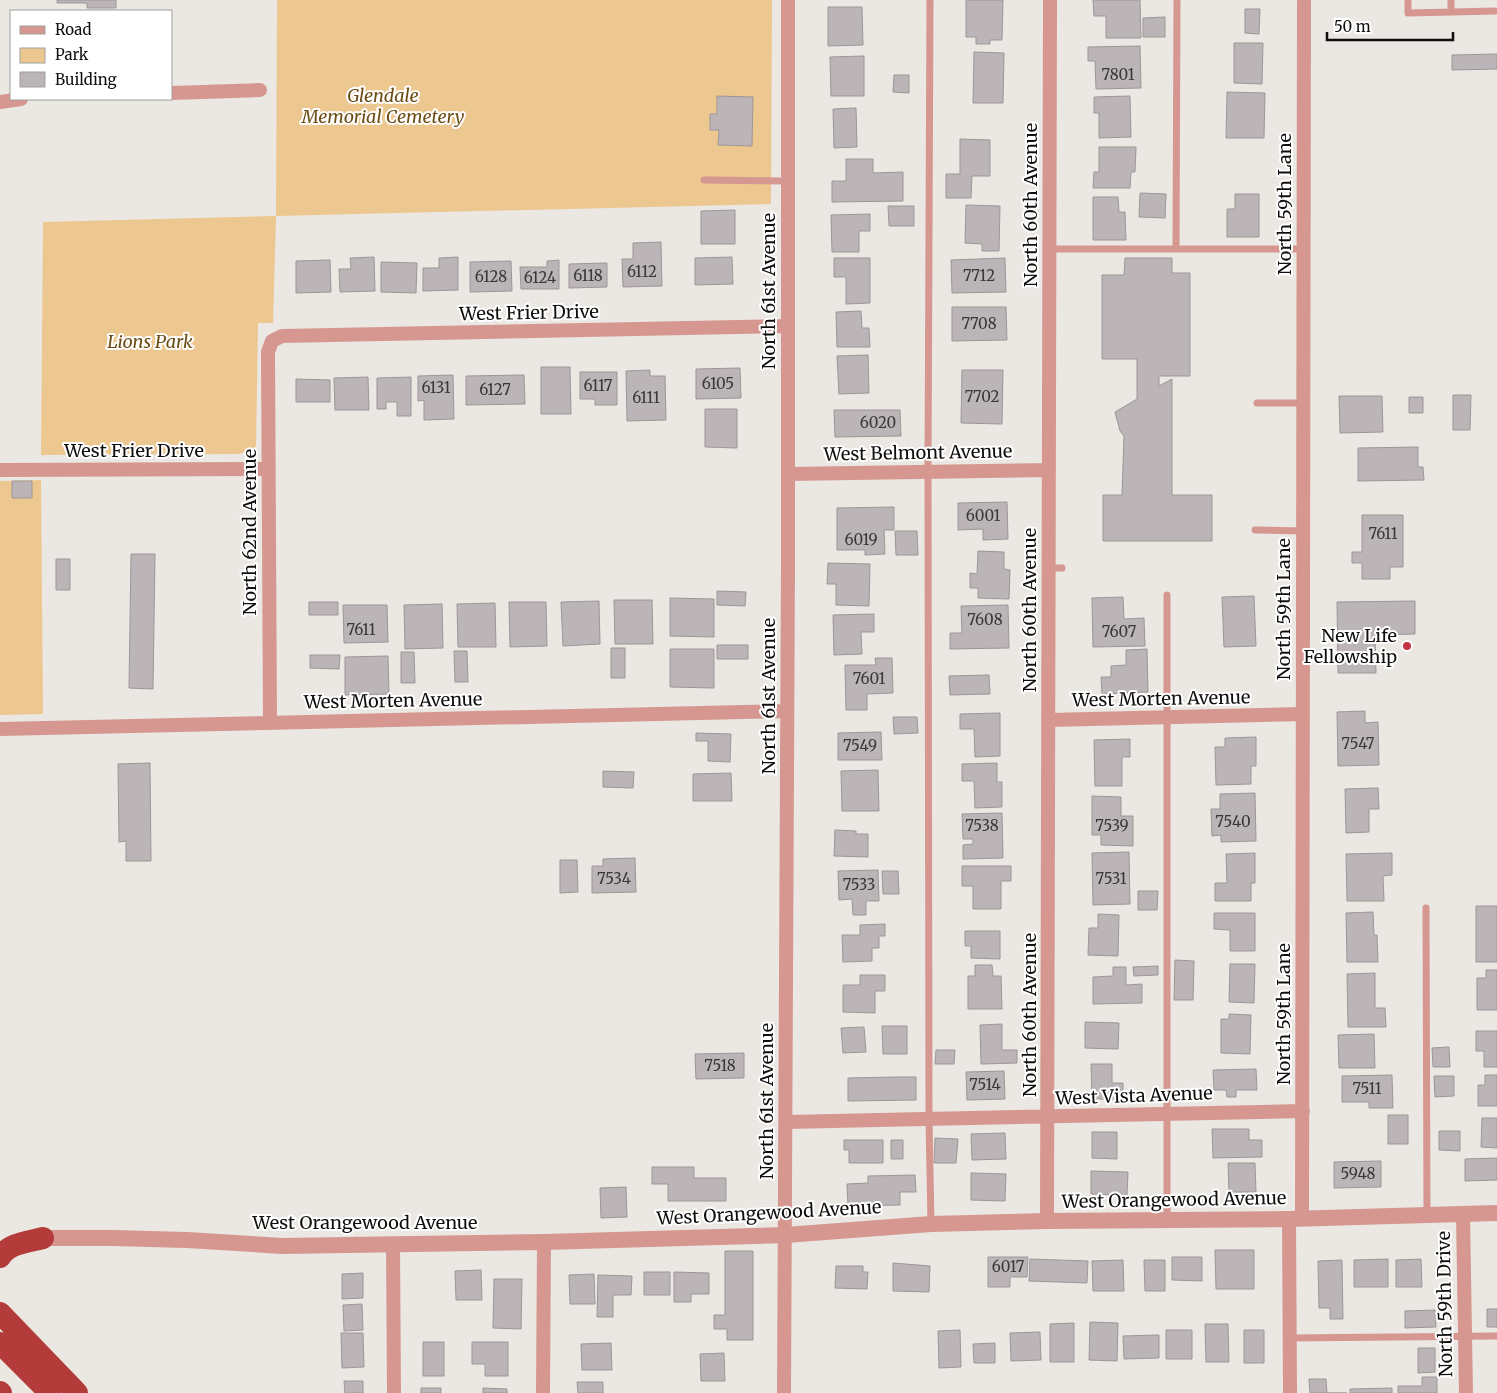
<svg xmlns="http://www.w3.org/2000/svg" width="1497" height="1393" font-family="Merriweather,serif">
  <rect width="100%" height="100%" fill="#ebe7e2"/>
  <path fill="#edc790" d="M277,0H772L771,204L276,216L273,323H258L256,446L254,449L239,454L41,455L43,222L276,216Z
    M41,480L43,714L0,715V481Z"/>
  <path fill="#bcb5b7" stroke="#9d9698" d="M57,0H116V8H87V3H57Z
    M966,0H1003L1002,40H990V44H976V37H966Z
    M1093,0H1140L1141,38H1106V16H1094Z
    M828,7H862L863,45L828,46Z
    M1245,9H1260L1259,34L1245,33Z
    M1165,17V37H1143V18Z
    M1234,43H1263L1262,84L1234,83Z
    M1140,46L1141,88L1096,89L1095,61H1088V47Z
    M974,52L1004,53L1003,103H973Z
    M1497,54V69L1452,70V55Z
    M864,56V96H831L830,57Z
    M894,75H909V93L893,92Z
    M1227,92L1265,93L1264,138H1226Z
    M717,96L753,97L752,146L718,145L719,130H710V114H717Z
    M1130,96L1131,137L1099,138V113H1094V97Z
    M856,108L857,147L834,148L833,109Z
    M960,139L990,140V176H972L971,198H946V174H960Z
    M1099,147H1136L1135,172H1131L1130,188H1093L1094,172H1099Z
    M846,159H873V173L903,172V201L832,202V181H846Z
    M1140,193L1166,194L1165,218L1139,217Z
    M1235,194H1259V237H1227V209H1235Z
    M1093,197H1118L1119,212H1125L1126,240H1093Z
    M966,205L1000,206L999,251H982V244L965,243Z
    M888,206H914V226H889Z
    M735,210V244H701V211Z
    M870,214V231H859V252H832L831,215Z
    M661,242L662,286L623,287L622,259H633V243Z
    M374,257L375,291L340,292L339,269H351L350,258Z
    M458,257V290L423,291V268H439V258Z
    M732,257L733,284L695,285V258Z
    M834,258H870V303L846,304V277H834Z
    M1005,258L1006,292L952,293L951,260Z
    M1125,258H1172V273H1190V376H1159V386L1172,379V495H1212V541H1103V495H1122L1124,436L1120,431L1115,412L1137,399V359H1102V275H1124Z
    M330,260L331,292L296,293V261Z
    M559,260V289H521L520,267H547V261Z
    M511,261L512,291L470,292V262Z
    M381,262L417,263L416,293L381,292Z
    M607,263V287L569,288V264Z
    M952,307H1006L1007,340L952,341Z
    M861,311L862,328H869L870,347H837L836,312Z
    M868,355L869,393L839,394L837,356Z
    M541,367H570L571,414H541Z
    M740,368L741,398L696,399V369Z
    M650,370V376H665L666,420L627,421L626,371Z
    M962,370H1003L1002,424L961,423Z
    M580,372H617V405H595V399H580Z
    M453,375L454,419L424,420V400L418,401V376Z
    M524,375L525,404L466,405V376Z
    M368,377L369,410H335L334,378Z
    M411,377V416H397V402H386V409H377V378Z
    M296,379L330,380V402H296Z
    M1453,395H1471L1470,430H1453Z
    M1339,396H1382L1383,432L1340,433Z
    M1409,397H1423V413H1409Z
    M705,409H737V448L705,447Z
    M834,410H900L901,436L835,437Z
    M1418,447V467H1423L1424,480L1358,481V448Z
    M12,481H32V498H12Z
    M1007,502L1008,539L983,540V529L958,530V503Z
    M894,507V530H884L885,554L865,555V550H837V508Z
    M1362,515H1403V567H1390V579H1362V563H1352V552H1362Z
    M895,531H917L918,555H896Z
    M978,551L1004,552V569L1010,570L1009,599L978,598V588H970V573L977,574Z
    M131,554H155L153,689L129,688Z
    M56,559H70V590H56Z
    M828,563L870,564L869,606L836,605V584H827Z
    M717,591L746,592L745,606L717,605Z
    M1254,596L1256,646L1224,647L1222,597Z
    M1123,597L1124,619L1144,618L1145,646L1093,647L1092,598Z
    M670,598L714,599V637L670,636Z
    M614,600H652L653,644H615Z
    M599,601L600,644L563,646L561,602Z
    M1415,601V634L1375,635L1376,673H1338L1337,602Z
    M309,602H338V615H309Z
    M509,602H546L547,646L510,647Z
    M495,603L496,647H458L457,604Z
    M442,604L443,648L405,649L404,605Z
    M343,605H387L388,642L344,643Z
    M1008,605L1009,648L950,649V633H962L961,606Z
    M874,614V632H861L862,654L834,655L833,615Z
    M717,645H748V659H717Z
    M611,648H625V678H611Z
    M670,649H714V688L670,687Z
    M1147,649L1148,692L1102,694L1101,677H1111V666L1126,665V650Z
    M454,651H467L468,682H455Z
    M401,652H414L415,683H401Z
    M310,655H340L339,669L310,668Z
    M388,656L389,694L345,695V657Z
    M875,658H892L893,693L867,694V710H846L845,665H876Z
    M989,675L990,694L950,695L949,676Z
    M1365,711V723L1378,722L1379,765L1338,766L1337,712Z
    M1000,713V756L975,757L974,729H960V714Z
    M893,717H917L918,733L894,734Z
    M881,732L882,760H838V733Z
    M696,733L731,734L730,762L708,761V741H696Z
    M1256,737V766H1251V784L1216,785L1215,747H1225V738Z
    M1130,739V757H1122V786H1095L1094,740Z
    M150,763L151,861H126V841L119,842L118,764Z
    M997,763V782H1002V807L975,808L974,781H962V764Z
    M878,770L879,811H842L841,771Z
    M603,771L634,772L633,788L603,787Z
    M731,773L732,801H693V774Z
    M1378,788L1379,809H1369V832L1346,833L1345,789Z
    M1255,793L1256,841L1221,842V835L1212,836L1211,809H1220V794Z
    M1092,796L1121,797V816H1133V846L1101,845V835H1092Z
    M1002,813L1003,858L963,859V845L973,844V839H963L962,814Z
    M835,830L856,831V834H868V857L834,856Z
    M1129,852L1130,904L1093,905L1092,853Z
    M1255,853V883H1251V901H1215V883H1227L1226,854Z
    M1392,853V875L1383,876L1384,901H1347L1346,854Z
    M635,858L636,892L592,893V866H603V859Z
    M560,860H577L578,892L560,893Z
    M962,866H1011V881H1001V909H973V886H962Z
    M878,870L879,901H866V915H853L852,899L839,900L838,871Z
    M882,871H898L899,894H883Z
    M1138,891H1158L1157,910H1138Z
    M1476,906H1497V962H1476Z
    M1373,912L1374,935H1377L1378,962H1347L1346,913Z
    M1214,913H1255V951H1230V930L1214,929Z
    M1098,914L1119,915L1118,956L1088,955L1089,928H1098Z
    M885,924V936H879V948H872V961L843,962L842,935H860V925Z
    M965,931H1000V959L971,958V946H965Z
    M1175,960L1194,961L1193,1000H1174Z
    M1230,964H1255L1254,1003L1229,1002Z
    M975,965H992L993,976H1001L1002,1009H968V976H975Z
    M1158,966V975L1134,976L1133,967Z
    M1113,967H1126V985L1142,984V1003L1093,1004V977L1113,976Z
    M1486,970H1497V1010H1477V978H1486Z
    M1375,973V1008H1385L1386,1027H1348L1347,974Z
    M860,975H885V991H875V1013L843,1012V985H860Z
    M1229,1014L1251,1015L1250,1054L1221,1053V1019H1229Z
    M1085,1022L1119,1023L1118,1049L1085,1048Z
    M1002,1024V1050H1017V1063L981,1064L980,1025Z
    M882,1026H907V1054H883Z
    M864,1027L866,1052L843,1053L841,1028Z
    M1476,1031H1497V1067H1484V1051H1476Z
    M1374,1034L1375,1068H1339L1338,1035Z
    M1449,1047L1450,1067H1433L1432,1048Z
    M936,1050H955L954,1064H935Z
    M744,1053V1078L696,1079L695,1054Z
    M1091,1064H1112V1083H1123V1099H1092Z
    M1256,1069L1257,1090H1236V1097H1227L1226,1090H1214L1213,1070Z
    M1004,1071L1005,1099L967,1100L966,1072Z
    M1392,1075L1393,1108H1369V1102H1342V1076Z
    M1485,1075H1497V1106H1478V1085H1485Z
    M1434,1076H1454V1096L1435,1097Z
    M894,1077H916V1100L848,1101V1078Z
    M1388,1115H1408V1144H1388Z
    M1482,1118H1497V1148L1481,1147Z
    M1212,1129H1249V1140H1262V1157L1213,1158Z
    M1439,1131H1460V1151L1439,1150Z
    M1092,1132H1117V1159L1092,1158Z
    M1005,1133L1006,1159L972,1160L971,1134Z
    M935,1138L958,1139L956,1163H934Z
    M844,1140H883V1163H849V1150H844Z
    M891,1140H903V1159H891Z
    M1497,1158V1180L1465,1181V1159Z
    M1381,1161V1187L1334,1188V1162Z
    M1228,1163H1255L1256,1192H1229Z
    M652,1167H694V1178H726V1201H668V1184H652Z
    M1091,1171L1128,1172L1127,1195L1091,1194Z
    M971,1173L1006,1174L1005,1201L971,1200Z
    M915,1175L916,1192H900V1205L848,1206L847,1184L868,1183V1176Z
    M626,1187L627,1217L601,1218L600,1188Z
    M1215,1250H1254V1289H1216Z
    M725,1251H753V1340H727V1329H714V1315H725Z
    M988,1257H1028L1027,1277H1010V1287H988Z
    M1172,1257H1202V1281L1172,1280Z
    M1030,1259L1088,1261L1087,1283L1029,1281Z
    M1388,1259V1287H1354V1260Z
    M1421,1259L1422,1287H1396V1260Z
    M1123,1260L1124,1291H1093L1092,1261Z
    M1144,1260H1165V1291H1145Z
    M1342,1260L1343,1319H1330V1308H1319L1318,1261Z
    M893,1263L930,1266L929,1292L893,1291Z
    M836,1266H863V1272H868L867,1289L835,1288Z
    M481,1270L482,1300H456L455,1271Z
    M644,1272H670V1295H644Z
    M674,1272L709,1273V1294H691V1302H674Z
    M363,1273V1298L342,1299V1274Z
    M594,1274L595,1304H570L569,1275Z
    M598,1275L632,1276L631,1295H613V1317H597Z
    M494,1279H522L521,1329L493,1328Z
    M362,1304L363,1330L344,1331L343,1305Z
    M1487,1309H1497V1327H1487Z
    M1435,1310L1436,1327L1405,1328V1311Z
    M1090,1322L1118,1323L1117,1361L1089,1360Z
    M1074,1323V1362H1050V1324Z
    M1205,1324H1228L1229,1362H1206Z
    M960,1330L961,1367L939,1368L938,1331Z
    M1166,1330H1192V1359H1166Z
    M1244,1330H1264V1363H1244Z
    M1040,1332L1041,1360L1011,1361L1010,1333Z
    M341,1333H363L364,1367L342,1368Z
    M1159,1335V1358L1124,1359L1123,1336Z
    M423,1342H444V1376H423Z
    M472,1342H508V1376H485V1364H472Z
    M611,1343L612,1370H582L581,1344Z
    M995,1343V1363H974L973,1344Z
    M1418,1348H1435V1372L1418,1373Z
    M724,1353L725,1381H701L700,1354Z
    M1422,1377H1437V1393H1398V1386H1422Z
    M1309,1379H1326L1327,1393H1347H1310Z
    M344,1381H363V1393H345Z
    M577,1382H603V1393H578Z
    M421,1388H441V1393H421Z
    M483,1388L507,1389V1393H483Z
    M1392,1388V1393H1350V1389Z"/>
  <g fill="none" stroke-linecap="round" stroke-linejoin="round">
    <path stroke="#d59790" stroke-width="7" d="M930,0L928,472L929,1119L931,1224
      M1408,0V13L1495,11
      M1451,0V12
      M704,180L788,181
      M1049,249H1304
      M1176,249L1177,0
      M1257,403H1303
      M1255,530L1303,531
      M1049,568H1062
      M1426,908L1427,1215
      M1167,1219V595
      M1291,1338L1497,1336"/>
    <path stroke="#d59790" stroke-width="14" d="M171,93L260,90
      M0,102L21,99
      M0,470L268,469
      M788,474L1049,470
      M1049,720L1303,714
      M270,723L268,352L272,341L282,336L787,326
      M0,729L787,711
      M786,1122L1303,1111
      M1463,1214L1466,1393
      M1302,1218L1304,0
      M1289,1219L1290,1393
      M1047,1221L1050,0
      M393,1244L394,1393
      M543,1393L544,1242
      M784,1393L788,563V0"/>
    <path stroke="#d59790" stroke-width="16" d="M43,1238H112L187,1240L282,1246L544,1242L786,1235L931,1224L1047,1221L1289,1219L1497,1213"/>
    <path stroke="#b33b39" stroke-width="22" d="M0,1257C9,1243 28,1242 43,1238
      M0,1313L77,1393
      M0,1343L50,1393
      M0,1392L1,1393"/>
  </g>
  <circle fill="#c53446" stroke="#fff" stroke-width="2" cx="1407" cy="646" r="5"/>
  <g text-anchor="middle" stroke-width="4" stroke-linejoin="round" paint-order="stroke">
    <g font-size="15" fill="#3a3837">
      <text x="1118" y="80">7801</text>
      <text x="642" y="277">6112</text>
      <text x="588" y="281">6118</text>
      <text x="979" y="281">7712</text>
      <text x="491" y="282">6128</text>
      <text x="540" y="283">6124</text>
      <text x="979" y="329">7708</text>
      <text x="718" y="389">6105</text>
      <text x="598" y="391">6117</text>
      <text x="436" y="393">6131</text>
      <text x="495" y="395">6127</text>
      <text x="982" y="402">7702</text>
      <text x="646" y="403">6111</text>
      <text x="878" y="428">6020</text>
      <text x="983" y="521">6001</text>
      <text x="1383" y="539">7611</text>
      <text x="861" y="545">6019</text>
      <text x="985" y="625">7608</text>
      <text x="361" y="635">7611</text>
      <text x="1119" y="637">7607</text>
      <text x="869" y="684">7601</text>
      <text x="1358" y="749">7547</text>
      <text x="860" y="751">7549</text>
      <text x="1233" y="827">7540</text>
      <text x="982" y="831">7538</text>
      <text x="1112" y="831">7539</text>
      <text x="614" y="884">7534</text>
      <text x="1111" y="884">7531</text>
      <text x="859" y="890">7533</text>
      <text x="720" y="1071">7518</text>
      <text x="985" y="1090">7514</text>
      <text x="1367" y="1094">7511</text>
      <text x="1358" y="1179">5948</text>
      <text x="1008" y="1272">6017</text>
    </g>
    <g font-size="18" font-style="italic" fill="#6d4c13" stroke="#fff">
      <text x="383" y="102">Glendale<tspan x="383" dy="21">Memorial Cemetery</tspan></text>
      <text x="150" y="348">Lions Park</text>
    </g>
    <g font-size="18" fill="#0f0e0c" stroke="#fff">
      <text transform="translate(1285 204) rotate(-90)" y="6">North 59th Lane</text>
      <text transform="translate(1031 205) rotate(-90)" y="6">North 60th Avenue</text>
      <text transform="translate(769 291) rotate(-90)" y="6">North 61st Avenue</text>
      <text transform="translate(529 313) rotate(-1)" y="6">West Frier Drive</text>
      <text x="134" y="457">West Frier Drive</text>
      <text transform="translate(918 453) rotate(-1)" y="6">West Belmont Avenue</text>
      <text transform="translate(250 532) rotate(-90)" y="6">North 62nd Avenue</text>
      <text transform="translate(1284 609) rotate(-90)" y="6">North 59th Lane</text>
      <text transform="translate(1030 610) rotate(-90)" y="6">North 60th Avenue</text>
      <text transform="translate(769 696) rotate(-90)" y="6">North 61st Avenue</text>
      <text transform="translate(1161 699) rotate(-1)" y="6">West Morten Avenue</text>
      <text transform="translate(393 701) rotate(-1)" y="6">West Morten Avenue</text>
      <text transform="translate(1284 1014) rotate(-90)" y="6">North 59th Lane</text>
      <text transform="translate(1030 1015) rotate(-90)" y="6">North 60th Avenue</text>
      <text transform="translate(1134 1096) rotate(-2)" y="6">West Vista Avenue</text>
      <text transform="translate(767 1101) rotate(-90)" y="6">North 61st Avenue</text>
      <text transform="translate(1174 1200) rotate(-1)" y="6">West Orangewood Avenue</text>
      <text transform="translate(769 1213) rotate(-3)" y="6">West Orangewood Avenue</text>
      <text x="365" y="1229">West Orangewood Avenue</text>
      <text transform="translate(1445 1304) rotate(-91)" y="6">North 59th Drive</text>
    </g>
    <g font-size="18" fill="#0f0e0c" stroke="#fff" text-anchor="end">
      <text x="1397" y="642">New Life<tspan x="1397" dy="21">Fellowship</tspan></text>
    </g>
  </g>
  <rect x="10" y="10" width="162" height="90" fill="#ffffff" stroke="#9f9f9e"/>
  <rect x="20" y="26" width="25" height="8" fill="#d59790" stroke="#9f9f9e"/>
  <text x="55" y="35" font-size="15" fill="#0f0e0c">Road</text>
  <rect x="20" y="48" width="25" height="15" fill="#edc790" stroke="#9f9f9e"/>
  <text x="55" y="60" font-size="15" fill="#0f0e0c">Park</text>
  <rect x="20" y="72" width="25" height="15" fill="#bcb5b7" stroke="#9f9f9e"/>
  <text x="55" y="85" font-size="15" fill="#0f0e0c">Building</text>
  <path d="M1327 32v8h126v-8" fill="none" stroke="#0f0e0c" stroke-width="2.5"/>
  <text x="1334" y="32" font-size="15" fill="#0f0e0c" stroke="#ffffff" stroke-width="4" paint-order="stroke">50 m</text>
</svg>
